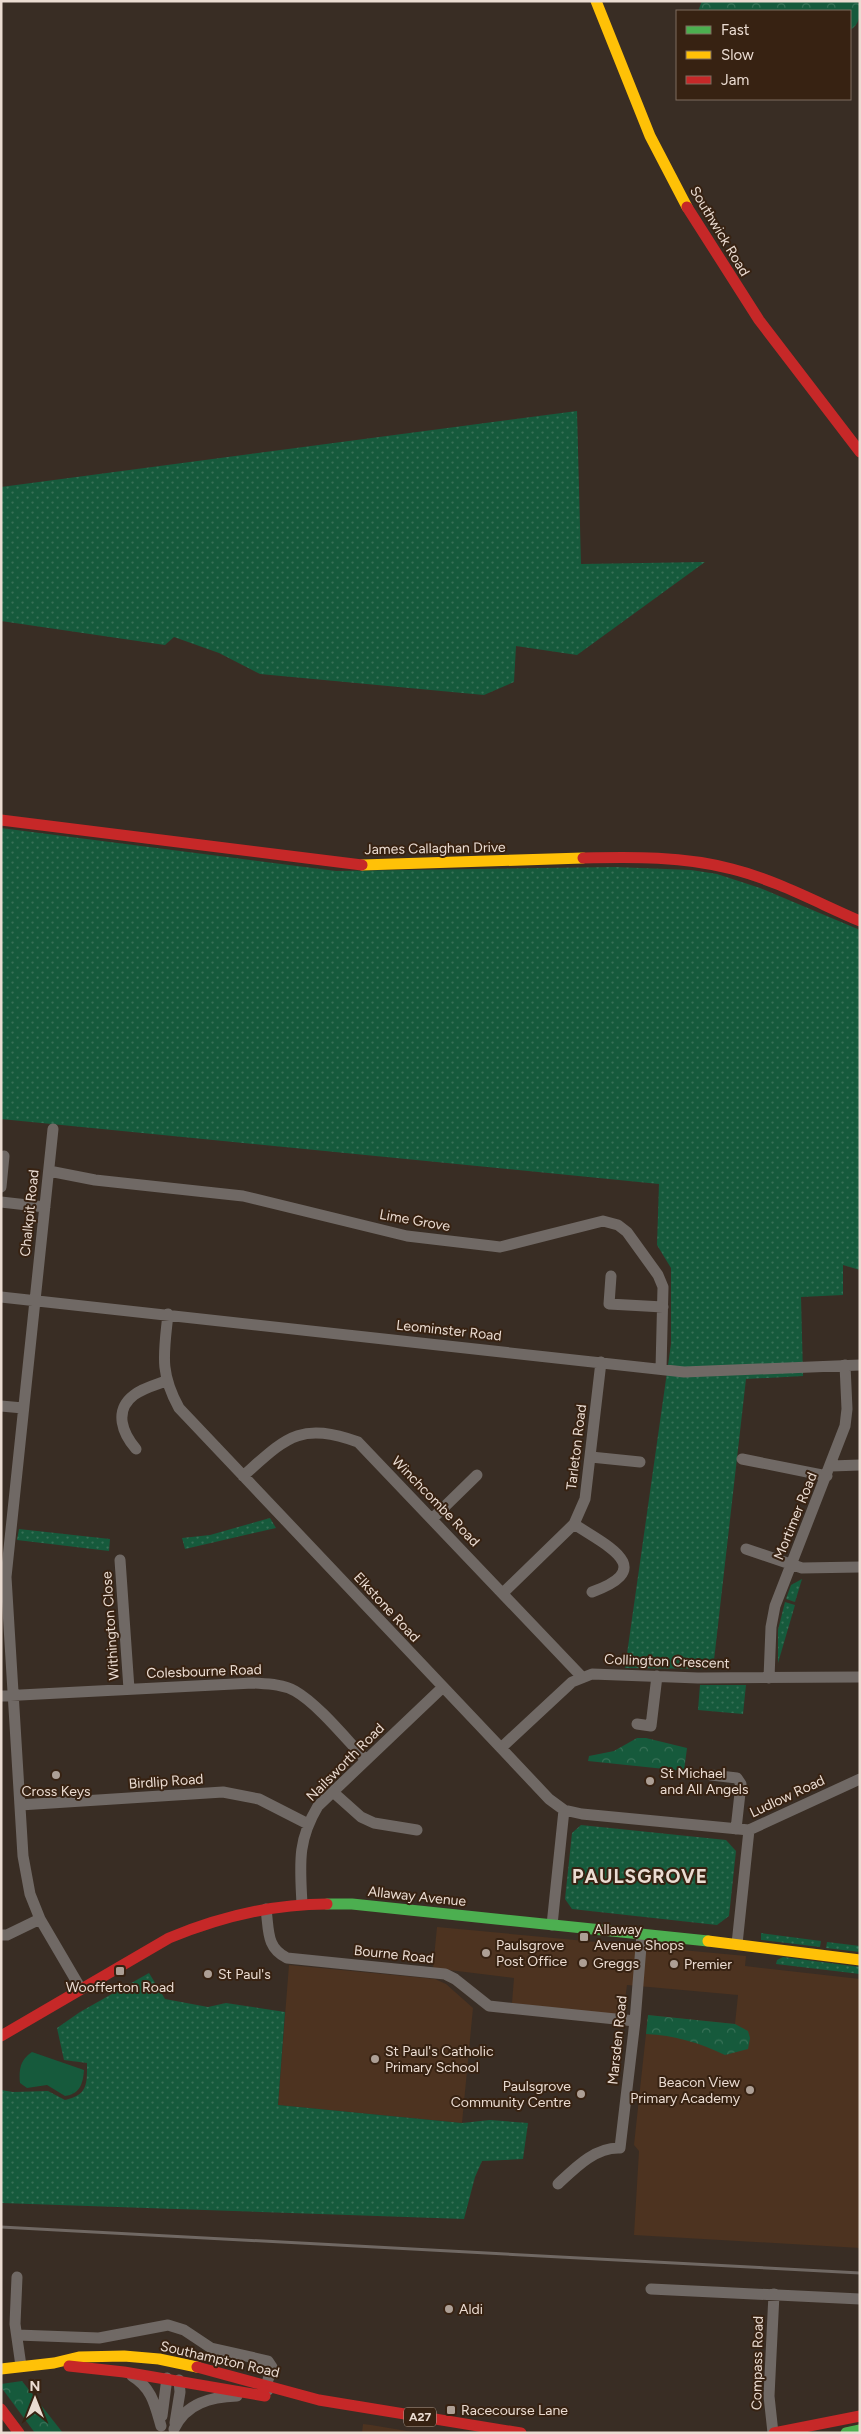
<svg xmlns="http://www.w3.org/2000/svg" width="861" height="2434" font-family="Figtree,sans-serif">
  <defs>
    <pattern id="grass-dots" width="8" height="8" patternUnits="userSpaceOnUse" patternTransform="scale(1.25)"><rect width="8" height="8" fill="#165a3c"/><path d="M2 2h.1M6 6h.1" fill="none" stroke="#387157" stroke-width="1.8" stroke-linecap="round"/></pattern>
    <pattern id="forest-crowns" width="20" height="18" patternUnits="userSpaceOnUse" patternTransform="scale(1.25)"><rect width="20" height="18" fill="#165a3c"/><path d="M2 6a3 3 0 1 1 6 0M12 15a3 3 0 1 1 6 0" fill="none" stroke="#387157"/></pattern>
  </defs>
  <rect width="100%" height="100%" fill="#392d24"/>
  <path fill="#4d3320" d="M437,1927L746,1956L745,1966L860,1979V2248L634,2235L639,2151L634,2145L648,2015L735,2024L738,1995L627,1985L623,2016L512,2003L514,1978L433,1968Z
    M289,1965L435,1979L446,1984L473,2008L462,2123L278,2105Z
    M363,2424L371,2425L419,2433H362Z"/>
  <path fill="url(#grass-dots)" d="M577,411L581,564L705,562L577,655L516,646L514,682L484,695L260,674L219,653L174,637L165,645L1,621V487Z
    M1,828L336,871L615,867L691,870L717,874L760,888L860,930V1270L843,1265V1295L801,1297L803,1376L746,1379L713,1669L625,1668L671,1344V1268L657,1245L659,1184L1,1119Z
    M270,1518L276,1528L185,1549L182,1538L210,1535Z
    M19,1529L110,1539L109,1551L17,1540Z
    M802,1579L795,1602L786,1599L791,1585Z
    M785,1602L795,1605L778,1663V1630Z
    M700,1685H746L743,1714L698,1710Z
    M581,1825L726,1840L736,1851L729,1916L717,1925L572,1909L565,1899L572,1833Z
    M761,1933L821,1941L820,1947L761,1940Z
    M827,1942L860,1946V1952L826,1948Z
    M783,1957L860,1967V1974L776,1964L777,1960Z
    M149,1973L165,1999L208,2007L226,2003L285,2012L278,2105L462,2123L490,2120L528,2123L523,2159L482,2161L475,2177L464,2219L1,2203V2090L13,2092L48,2091L65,2100C88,2095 87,2084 87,2063L64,2060L57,2028L80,2012Z"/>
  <path fill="url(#forest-crowns)" d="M702,1H856L860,4C860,14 860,25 850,30V11H698Z
    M637,1738H646L687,1748L684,1771L588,1761L589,1756L614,1751Z
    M648,2015L735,2024L748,2031L750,2038L748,2049L725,2055C700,2043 674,2035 646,2034Z
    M22,2381L63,2433H35L1,2387V2384Z"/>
  <path fill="#165a3c" d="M32,2052L84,2070C83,2084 80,2094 65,2096L47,2085L27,2088L20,2083C19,2069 20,2060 32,2052Z"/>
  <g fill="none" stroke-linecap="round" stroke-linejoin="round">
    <path stroke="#706965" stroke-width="11" d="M53,1129L6,1577L23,1856L30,1894L40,1919L81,1989
      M49,1171L95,1180L243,1196L407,1236L492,1246L500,1247L603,1221L618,1225L627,1232L658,1275L663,1287L661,1369
      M1,1187L4,1156
      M1,1202L45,1207
      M611,1276L609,1304L663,1307
      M1,1297L684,1372L860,1365
      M168,1314C164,1353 159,1372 179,1408L501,1748L549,1799L564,1810L582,1814L749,1830L860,1779
      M1,1406L23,1408
      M136,1449C123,1434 113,1411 134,1395C143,1388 155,1385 166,1381
      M591,1457L640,1462
      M742,1459L827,1476
      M831,1466L860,1465
      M243,1476C286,1438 299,1421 358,1442L582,1677
      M433,1518L477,1475
      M574,1524C605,1545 659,1568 592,1592
      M746,1549L802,1568L860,1567
      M120,1560L129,1689
      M503,1593L574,1524L585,1499L601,1362
      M769,1678L771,1627L775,1606L845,1426L847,1409L845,1365
      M1,1696L253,1683C267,1684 282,1684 295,1691C318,1704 347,1740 366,1760
      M637,1724L651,1726L657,1676
      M501,1748L572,1682L592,1674L698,1678L860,1677
      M711,1775L737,1778L741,1784L736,1829
      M333,1792L361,1817L374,1823L417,1830
      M20,1805L223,1792L259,1799L308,1824
      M302,1904C300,1864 297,1841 318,1806L443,1687
      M266,1909C269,1930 266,1948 287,1958L445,1974L455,1979L489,2006L635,2021
      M552,1925L564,1810
      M1,1935H7L40,1919
      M737,1944L749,1830
      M558,2184C575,2168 595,2147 620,2148L635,2021L642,1934
      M17,2277L15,2324L21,2366
      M651,2289L860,2299
      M17,2335L99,2338L168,2325L184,2330L211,2348L268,2361L272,2367L266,2386L268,2390
      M132,2376C152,2388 155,2405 161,2426
      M162,2416L167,2378
      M175,2423L180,2392L179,2380
      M174,2429C186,2403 211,2397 237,2396
      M773,2433L769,2396L774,2294"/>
    <path stroke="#4caf50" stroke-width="11" d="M327,1904H352L708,1941
      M846,2433L860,2430"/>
    <path stroke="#ffc107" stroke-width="11" d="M596,1L650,136L687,207
      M362,865L583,858
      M708,1941L860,1960
      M1,2369L54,2363L79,2357L124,2356L159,2359L197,2367"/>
    <path stroke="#c62828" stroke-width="11" d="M687,207L759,320L860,452
      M1,820L362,865
      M583,858C633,857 683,856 732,869C776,880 818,903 860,921
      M1,2036L169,1938C220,1917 272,1904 327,1904
      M69,2366L124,2372L265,2396
      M197,2367L319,2400L521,2433
      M1,2409L19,2433
      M774,2433L860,2416"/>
    <path stroke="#706863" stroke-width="3" d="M1,2227L860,2273"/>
  </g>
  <g fill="#ad9f95" stroke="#372212" stroke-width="2">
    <circle cx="56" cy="1775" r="5"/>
    <circle cx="650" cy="1781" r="5"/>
    <rect x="579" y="1932" width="10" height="10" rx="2.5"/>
    <circle cx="486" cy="1953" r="5"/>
    <circle cx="583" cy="1963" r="5"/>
    <circle cx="674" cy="1964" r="5"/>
    <rect x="115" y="1966" width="10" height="10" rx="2.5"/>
    <circle cx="208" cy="1974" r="5"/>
    <circle cx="375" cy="2059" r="5"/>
    <circle cx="750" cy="2090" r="5"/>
    <circle cx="581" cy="2094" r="5"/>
    <circle cx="449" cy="2309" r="5"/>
    <rect x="446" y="2405" width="10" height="10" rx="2.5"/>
  </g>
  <g text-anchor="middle" stroke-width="4" stroke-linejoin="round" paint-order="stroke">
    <rect fill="#372212" stroke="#b5a498" stroke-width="1" x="404" y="2407.5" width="32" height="19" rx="4"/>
    <g font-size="12" font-weight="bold" fill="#ebdcd2">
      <text x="420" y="2421">A27</text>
    </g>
    <g font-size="14" fill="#ebdcd2" stroke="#372212">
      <text transform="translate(720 231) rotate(59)" y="5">Southwick Road</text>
      <text transform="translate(435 848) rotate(-1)" y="5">James Callaghan Drive</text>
      <text transform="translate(29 1213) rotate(-84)" y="5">Chalkpit Road</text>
      <text transform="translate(415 1220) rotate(10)" y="5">Lime Grove</text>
      <text transform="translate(449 1330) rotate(6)" y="5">Leominster Road</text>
      <text transform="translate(576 1447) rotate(-83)" y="5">Tarleton Road</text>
      <text transform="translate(436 1501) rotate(46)" y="5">Winchcombe Road</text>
      <text transform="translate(795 1516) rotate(-68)" y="5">Mortimer Road</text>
      <text transform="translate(387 1607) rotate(47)" y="5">Elkstone Road</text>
      <text transform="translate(110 1626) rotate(-94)" y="5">Withington Close</text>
      <text transform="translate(667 1661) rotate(2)" y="5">Collington Crescent</text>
      <text transform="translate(204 1671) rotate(-2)" y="5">Colesbourne Road</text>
      <text transform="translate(345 1762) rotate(-45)" y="5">Nailsworth Road</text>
      <text transform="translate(166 1781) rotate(-4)" y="5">Birdlip Road</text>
      <text transform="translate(787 1796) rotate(-25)" y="5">Ludlow Road</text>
      <text transform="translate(417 1896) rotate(6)" y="5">Allaway Avenue</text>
      <text transform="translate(394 1954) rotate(6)" y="5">Bourne Road</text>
      <text transform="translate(617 2040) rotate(-84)" y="5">Marsden Road</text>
      <text transform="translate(220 2359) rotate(13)" y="5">Southampton Road</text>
      <text transform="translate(757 2363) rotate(-89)" y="5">Compass Road</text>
    </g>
    <g font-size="14" fill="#ebdcd2" stroke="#372212" text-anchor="start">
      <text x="660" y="1778">St Michael<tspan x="660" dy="16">and All Angels</tspan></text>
      <text x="56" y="1796" text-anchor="middle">Cross Keys</text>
      <text x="594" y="1934">Allaway<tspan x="594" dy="16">Avenue Shops</tspan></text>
      <text x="496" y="1950">Paulsgrove<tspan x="496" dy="16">Post Office</tspan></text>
      <text x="593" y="1968">Greggs</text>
      <text x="684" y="1969">Premier</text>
      <text x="218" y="1979">St Paul's</text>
      <text x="120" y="1992" text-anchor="middle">Woofferton Road</text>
      <text x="385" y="2056">St Paul's Catholic<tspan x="385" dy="16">Primary School</tspan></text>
      <text x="740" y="2087" text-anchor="end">Beacon View<tspan x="740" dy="16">Primary Academy</tspan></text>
      <text x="571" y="2091" text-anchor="end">Paulsgrove<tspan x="571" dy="16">Community Centre</tspan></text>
      <text x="459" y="2314">Aldi</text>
      <text x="461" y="2415">Racecourse Lane</text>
    </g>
    <g font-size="19" font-weight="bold" letter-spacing="1" fill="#ebdcd2" stroke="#372212">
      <text x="640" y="1883">PAULSGROVE</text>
    </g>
  </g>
  <rect width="861" height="2434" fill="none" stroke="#ebdcd2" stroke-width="5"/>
  <rect x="676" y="10" width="175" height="90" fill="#372212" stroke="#7f6c5f"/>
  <rect x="686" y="26" width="25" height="8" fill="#4caf50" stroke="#7f6c5f"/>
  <text x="721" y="35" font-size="15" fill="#ebdcd2">Fast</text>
  <rect x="686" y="51" width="25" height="8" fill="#ffc107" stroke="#7f6c5f"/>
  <text x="721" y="60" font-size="15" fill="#ebdcd2">Slow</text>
  <rect x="686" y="76" width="25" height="8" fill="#c62828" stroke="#7f6c5f"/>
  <text x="721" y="85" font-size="15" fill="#ebdcd2">Jam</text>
  <g transform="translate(35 2399)" stroke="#372212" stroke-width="4" paint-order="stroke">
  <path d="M0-4L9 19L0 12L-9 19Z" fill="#ebdcd2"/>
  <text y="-8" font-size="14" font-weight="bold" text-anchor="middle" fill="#ebdcd2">N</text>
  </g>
</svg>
